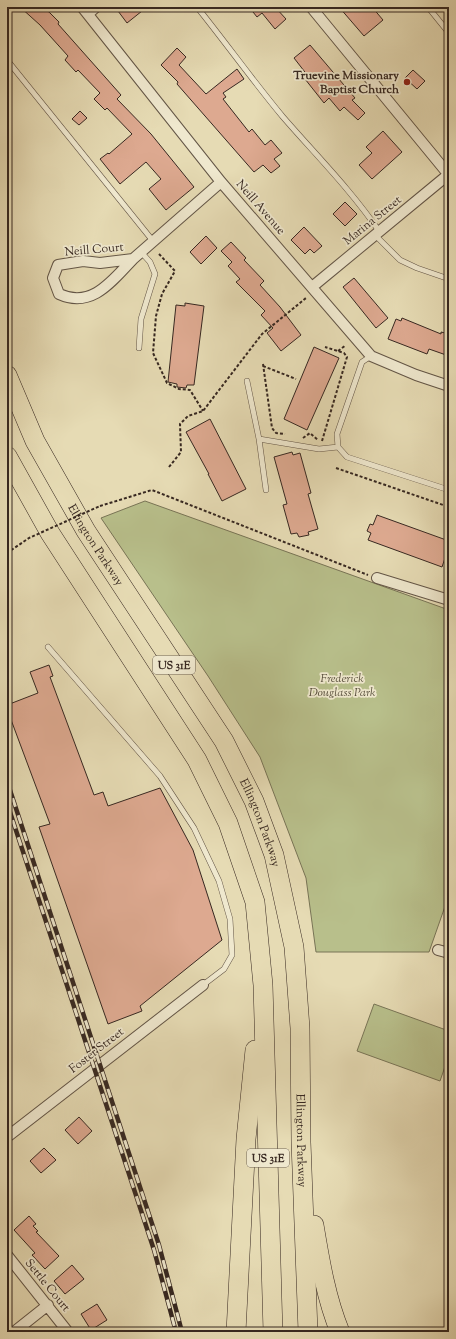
<svg xmlns="http://www.w3.org/2000/svg" width="456" height="1339" font-family="'Sorts Mill Goudy',serif">
  <rect width="100%" height="100%" fill="#e6dbb4"/>
  <filter id="stains"><feTurbulence type="fractalNoise" baseFrequency=".005" numOctaves="4"/><feColorMatrix values="0 0 0 0 .2 0 0 0 0 .09 0 0 0 0 .02 0 0 0 .5 -.17"/></filter>
  <radialGradient id="worn" r=".72"><stop offset=".6" stop-color="#630" stop-opacity="0"/><stop offset="1" stop-color="#630" stop-opacity=".3"/></radialGradient>
  <path fill="#b8bf8b" stroke="#787456" d="M145,501L449,610V895L429,952H316L306,878L260,757L208,676L101,518Z
    M374,1004L449,1031V1055L440,1081L357,1051Z"/>
  <path fill="#dda990" stroke="#372821" d="M20,7H43L50,13L59,22L58,24L121,95L117,99L151,134L194,187L166,210L149,189L161,179L146,162L120,184L100,159L108,153L109,154L132,134L107,108L105,110L94,99L100,93L78,70L76,72L65,60L68,56L40,25Z
    M115,7H147L127,23Z
    M249,7H275L286,19L275,29L262,13L257,17Z
    M339,7H372L383,20L364,36Z
    M310,45L355,98L352,100L365,113L358,120L344,107L340,111L329,98L324,103L305,79L308,76L294,58Z
    M177,48L186,57L179,65L206,94L237,69L244,79L223,93L226,97L223,99L249,132L252,129L265,145L271,140L282,153L274,159L280,166L271,173L263,165L254,172L177,84L178,82L161,65Z
    M413,70L425,81L417,89L405,78Z
    M80,111L87,118L79,125L72,119Z
    M383,131L402,152L372,179L359,165L372,153L366,147Z
    M345,202L357,214L345,226L333,214Z
    M304,227L322,246L314,253L310,249L305,254L291,240Z
    M206,236L217,248L201,264L190,252Z
    M231,242L246,258L244,260L264,281L260,285L280,307L301,335L281,351L267,333L273,328L261,315L265,311L236,282L240,279L228,266L232,262L221,251Z
    M354,278L388,318L376,328L343,287Z
    M185,303L204,306L194,385H187L186,388L177,387V384L168,382L176,305L185,306Z
    M402,318L441,334V332L449,334V356L429,349L427,354L388,339L396,319L401,321Z
    M314,347L339,358L307,430L284,419Z
    M210,419L246,489L222,501L208,474H209L186,432Z
    M292,452L293,455L300,453L311,493L308,494L318,529L308,532L309,535L299,537L297,533L291,534L283,505L287,504L274,457Z
    M377,515L449,541V559L445,558L442,567L368,540L371,533L367,531L370,524L373,525Z
    M49,665L53,676L50,677L94,795L103,792L108,806L160,788L193,850L222,940L140,1006L142,1011L108,1024L39,827L50,824L7,709V705L38,693L30,672Z
    M79,1117L92,1131L78,1144L65,1130Z
    M44,1148L56,1160L41,1173L30,1161Z
    M29,1216L36,1224L33,1226L38,1231L36,1232L59,1256L45,1269L32,1255L35,1253L14,1230Z
    M72,1265L84,1279L65,1294L54,1281Z
    M97,1304L107,1320L91,1330L81,1314Z"/>
  <g fill="none" stroke-linecap="round" stroke-linejoin="round">
    <defs>
      <path id="lane" d="M197,7C226,43 253,81 283,117C316,155 351,190 379,231
        M428,7L449,33
        M7,60L153,241
        M375,235L400,260L417,268L449,279
        M139,348L141,319L155,274L150,262L141,252
        M371,356L362,362L337,434L338,447L347,457L449,490
        M247,381L259,439L319,449L338,447
        M259,439L266,490
        M48,647L160,776L194,828L219,881L230,919L232,955L224,969L203,985"/>
      <path id="street" d="M82,7L221,182L371,356L416,375L449,386
        M311,7L449,175
        M88,14L96,7
        M133,259C112,281 92,309 59,294L53,278L58,265L83,261L100,263L133,259L221,182
        M312,287L449,174
        M377,578L449,600
        M438,950L449,953
        M7,1137L203,985
        M7,1255L68,1332
        M14,1332L48,1305"/>
      <g id="highway">
        <path id="s1" d="M7,375L35,441L86,531L224,741L254,801L274,855L294,947L300,1028L301,1142L308,1332"/>
        <path d="M7,456L50,533L197,760L228,823L255,902L263,985L273,1332"/>
        <path d="M314,1225C320,1261 326,1298 340,1332"/>
        <path d="M236,1332L246,1139L255,1050"/>
      </g>
    </defs>
    <use href="#lane" stroke="#635546" stroke-width="6"/>
    <use href="#street" stroke="#635546" stroke-width="12"/>
    <use href="#highway" stroke="#372821" stroke-width="20"/>
    <path stroke="#372821" stroke-width="2" stroke-dasharray="3 2" stroke-linecap="butt" d="M159,254L175,271L162,294L156,316L153,353L167,383L179,389L190,390L203,411
      M338,351L346,345
      M263,364L272,428L276,433L285,434
      M263,366L296,379
      M303,438L310,433L318,440
      M322,441L347,357L344,353L325,347
      M169,467L181,452L180,424L188,416L203,411L262,334L306,298
      M336,468L449,507
      M100,506L152,490L368,575"/>
    <use href="#lane" stroke="#efe8ce" stroke-width="5"/>
    <use href="#street" stroke="#efe8ce" stroke-width="10"/>
    <use href="#highway" stroke="#e6dbb4" stroke-width="19"/>
    <defs>
      <path id="rail" d="M7,781L159,1245L182,1332
        M7,803L154,1250L176,1332"/>
    </defs>
    <use href="#rail" stroke="#372821" stroke-width="4.5"/>
    <use href="#rail" stroke="#efe8ce" stroke-width="3" stroke-dasharray="9" stroke-linecap="butt"/>
    <path stroke="#372821" stroke-width="2" stroke-dasharray="3 2" stroke-linecap="butt" d="M7,553L29,538L100,506"/>
  </g>
  <circle fill="#8f2418" stroke="#efe8ce" stroke-width="1.5" cx="407" cy="82" r="4"/>
  <g text-anchor="middle" stroke-width="3.5" stroke-linejoin="round" paint-order="stroke">
    <g fill="#efe8ce" stroke="#6e6255" stroke-width="1">
      <rect x="153" y="656" width="42" height="18" rx="3"/>
      <rect x="247" y="1149" width="42" height="18" rx="3"/>
    </g>
    <g font-size="11" font-weight="bold" fill="#372821">
      <text x="174" y="669">US 31E</text>
      <text x="268" y="1162">US 31E</text>
    </g>
    <g font-size="12" font-weight="bold" fill="#372821" stroke="#efe8ce" text-anchor="end">
      <text x="399" y="79">Truevine Missionary<tspan x="399" dy="14">Baptist Church</tspan></text>
    </g>
    <g font-size="12" fill="#372821" stroke="#efe8ce">
      <text transform="translate(261 207) rotate(49)" y="4">Neill Avenue</text>
      <text transform="translate(372 220) rotate(-39)" y="4">Marina Street</text>
      <text transform="translate(94 249) rotate(-5)" y="4">Neill Court</text>
      <text dy="4" stroke="none"><textPath href="#s1" startOffset="192">Ellington Parkway</textPath></text>
      <text dy="4" stroke="none"><textPath href="#s1" startOffset="516">Ellington Parkway</textPath></text>
      <text transform="translate(96 1050) rotate(-38)" y="4">Foster Street</text>
      <text dy="4" stroke="none"><textPath href="#s1" startOffset="839">Ellington Parkway</textPath></text>
      <text transform="translate(48 1285) rotate(51)" y="4">Settle Court</text>
    </g>
    <g font-size="12" font-style="italic" fill="#574e3c" stroke="#efe8ce">
      <text x="342" y="682">Frederick<tspan x="342" dy="14">Douglass Park</tspan></text>
    </g>
  </g>
  <rect width="456" height="1339" fill="none" stroke="#e6dbb4" stroke-width="24"/>
  <rect x="8" y="8" width="440" height="1323" fill="none" stroke="#372821" stroke-width="2"/>
  <rect x="12" y="12" width="432" height="1315" fill="none" stroke="#372821"/>
  <rect width="100%" height="100%" filter="url(#stains)"/>
  <rect width="100%" height="100%" fill="url(#worn)"/>
</svg>
